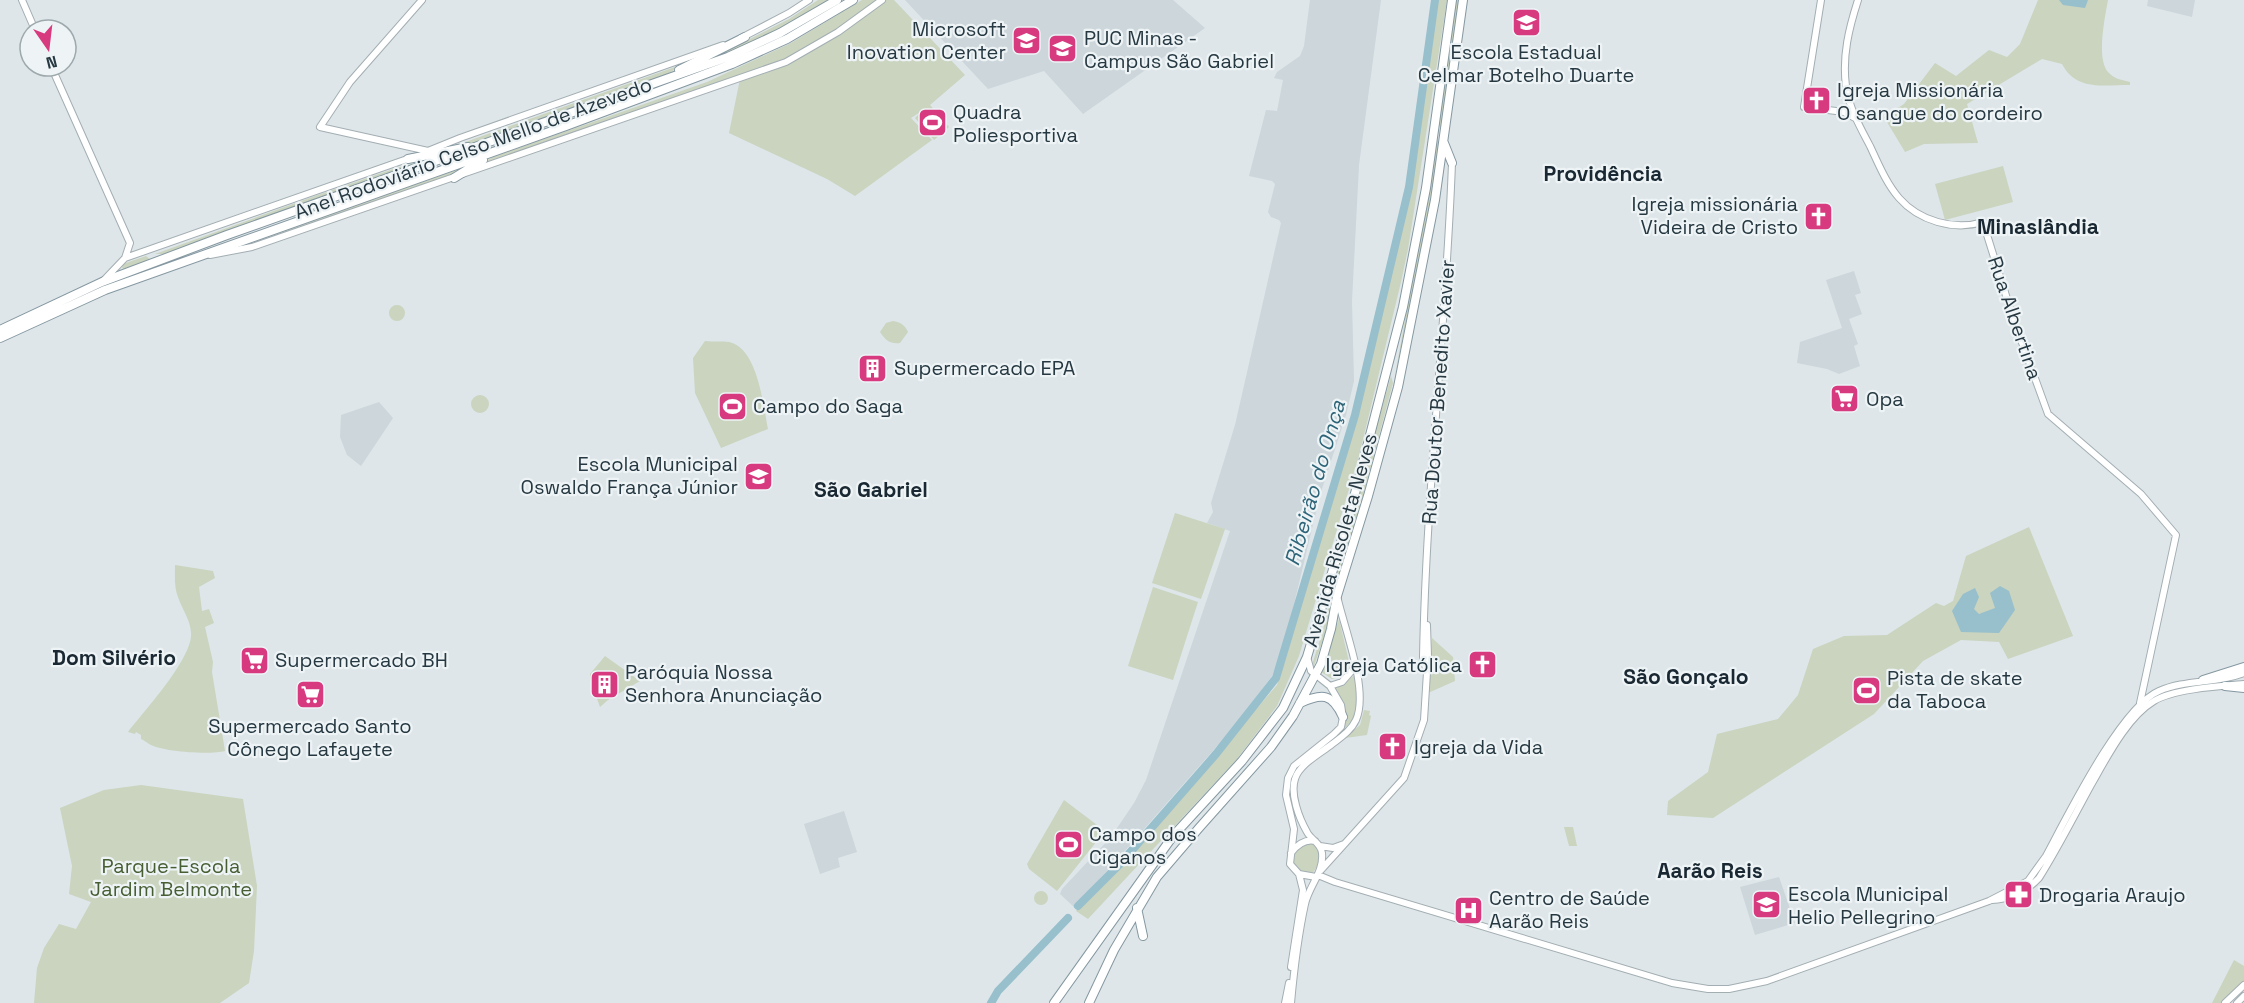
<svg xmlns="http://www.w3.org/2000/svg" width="2244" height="1003" font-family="'Space Grotesk',sans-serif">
  <rect width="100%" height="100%" fill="#dee6e9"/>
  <path fill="#ccd6db" d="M905,0H1173L1205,28L1083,114L1044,71L988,89Z
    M1310,0H1381L1359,165L1352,301L1354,381L1346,415L1320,495L1285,642L1272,676L1231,730L1109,869L1074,907L1060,894L1062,889L1111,837L1134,803L1146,780L1230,531L1207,523L1213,512L1211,503L1235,425L1281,223L1279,220L1271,217L1268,212L1275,184L1272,181L1249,176L1266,110L1277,111L1283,80L1274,78L1277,72L1300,56L1304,46Z
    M2148,0H2195L2192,17L2147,6Z
    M1854,271L1861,293L1855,295L1862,314L1849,319L1858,344L1854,346L1860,366L1839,374L1827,369L1797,363L1800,342L1842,328L1826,280Z
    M379,402L393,418L361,466L347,455L340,437L341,415Z
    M844,811L857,852L838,858L840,867L820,874L804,824Z
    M1779,877L1795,923L1755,935L1740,887Z"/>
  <path fill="#cad4bf" d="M818,0H831L767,36L703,63L789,19Z
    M862,0H877L842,26L792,56L811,49L882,0H894L965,75L930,105L949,127L934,140L915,118L922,111L911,118L932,140L855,196L827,179L729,133L740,79L469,170L493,157L707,82L791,43Z
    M1436,0H1447L1408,249L1401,282L1359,456L1299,656L1277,706L1237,759L1088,919L1076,911L1166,813L1277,685L1365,379L1408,195Z
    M1456,0H1459L1442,130L1439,125Z
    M2038,0H2108C2105,17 2096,59 2108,72C2114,79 2122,80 2130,82V85C2103,85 2076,91 2062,64L2042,59L1967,104L1978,143L1924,144L1905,152L1884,117L1904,104L1935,63L1956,76L1989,50L2007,57L2020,44Z
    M689,62L656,80L484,141L446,149Z
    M1437,140L1440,143L1430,207L1395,376Z
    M434,158L167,254H155L315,196L396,168Z
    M474,164L453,176L243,245Z
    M2003,166L2013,202L1945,220L1935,184Z
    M146,256L151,260L125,270L122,268L123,264Z
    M389 313a8 8 0 1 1 16 0a8 8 0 1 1-16 0Z
    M893,321C900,322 905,325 908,332L900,343C890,344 886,341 880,332L886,323Z
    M705,341C713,342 722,341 729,342C758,348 763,405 768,429L721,448L695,393L693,358Z
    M1391,376L1393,383L1331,616L1313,669L1311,668L1323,630L1334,579Z
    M471 404a9 9 0 1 1 18 0a9 9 0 1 1-18 0Z
    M1175,513L1225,529L1201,599L1152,583Z
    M2029,527L2073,636L2008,659L1999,642L1961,640L1923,661L1874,714L1713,818L1667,815L1668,801L1708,772L1717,734L1778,719L1798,695L1813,649L1844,636L1887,635L1936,603L1944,606L1953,601L1966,556Z
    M175,565L213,571L215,578L199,587L202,611L209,609L214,623L205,627L213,662L212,672L225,751C210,755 163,752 149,744C146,742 144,740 141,739V735L136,732L135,734L128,732C144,711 194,657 191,632C190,619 182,609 178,597C174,587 175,576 175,565Z
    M1153,587L1198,602L1173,680L1128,666Z
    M1339,619L1350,666L1345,676L1332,679L1321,672Z
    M1432,638L1453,657L1455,681L1428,693Z
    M605,656L640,681L608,700L600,707L590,679V674Z
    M1355,675C1358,696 1361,714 1344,729C1346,713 1345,702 1335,688Z
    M1364,710L1370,711L1369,715L1371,716L1367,735L1345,738L1360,725Z
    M141,785L243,799L257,886L254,951L249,983L220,1003H34L37,968L44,948L59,924L76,929L91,902L69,894L72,866L60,808L104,790Z
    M1064,800L1105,831L1057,891L1029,869L1027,864Z
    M1564,827H1573L1577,846H1569Z
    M1312,843L1315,844L1320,851L1317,867L1312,874L1300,871L1292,864C1292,853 1301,845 1312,843Z
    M1034 898a7 7 0 1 1 14 0a7 7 0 1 1-14 0Z
    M2234,960L2244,966V983L2222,1003H2212Z"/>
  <path fill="#97bfcc" d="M2059,0H2088L2085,8L2063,5Z
    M2000,586L2009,591L2015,610L1999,633L1961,632L1952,611L1963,594L1975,588L1979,597L1974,609L1979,614L1995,608L1990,593Z"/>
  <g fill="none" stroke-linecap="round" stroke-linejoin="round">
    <path stroke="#97bfcc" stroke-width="8" d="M1078,906L1119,865L1216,754L1276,678L1355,415L1409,187L1435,0
      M991,1003L998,991L1068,918"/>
    <defs>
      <path id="secondary" d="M22,0L35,30
        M422,0L350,82L320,127L428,151
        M1821,0L1804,107L1844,112L1855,118
        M1858,0C1849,28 1842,56 1846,86C1849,108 1860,127 1870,146C1878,163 1886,183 1899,198C1919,221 1954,231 1983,222L2013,318L2048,414L2141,494L2176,535L2140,703
        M741,38L789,13L809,0
        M51,66L130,243L125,258
        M423,153L460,138L723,45
        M210,255L252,247L786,62L838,32L882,0
        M104,280L125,258L410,158
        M1307,657L1311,671L1330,686L1341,705L1343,717L1341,727L1334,734L1294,766L1288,778L1286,795L1294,829L1290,864L1299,874L1316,877
        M1426,669L1423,657C1426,493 1446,328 1452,163
        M1330,686L1342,682L1355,667
        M1320,846L1333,848L1344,844
        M1291,853C1297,845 1305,839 1315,841
        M1321,870L1404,778L1424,720L1428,656L1427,625
        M1318,875L1335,882L1672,983L1708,989H1729L1767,981L1989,901L2028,881L2046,856C2067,817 2121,707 2159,691C2186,679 2217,684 2244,673
        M1992,900C2011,899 2026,892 2039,878C2058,848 2074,816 2091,785C2106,759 2127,717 2154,701C2173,689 2221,686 2244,684
        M1291,967L1303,890L1299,874
        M1285,1003L1289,983
        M1291,1003C1294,970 1298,936 1305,904C1309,886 1324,872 1322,853C1321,843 1311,840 1307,832C1299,818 1290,794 1295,779C1299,765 1319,754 1331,745C1340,738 1351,731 1356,720C1369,691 1345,630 1338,600
        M2225,1003L2244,985
        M2237,1003L2244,996"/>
      <path id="highway" d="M679,70L745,37
        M1444,143L1452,163
        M408,159L468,147
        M454,178L483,160
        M0,330L102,282L227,235L728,57L780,33L837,0
        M0,338L105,290L566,126L732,64L787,39L853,0
        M2203,680L2244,667
        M2225,686L2244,688
        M1300,703C1322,693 1332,693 1343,717
        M1137,908L1143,936
        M1054,1003L1173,836L1242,761L1283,708L1307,657L1351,509L1403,307L1426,188L1452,0
        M1089,1003L1114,950L1157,877L1199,828L1271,747L1293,716L1321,664L1331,629L1337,596L1368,496L1398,387L1435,200L1463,0"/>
    </defs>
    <use href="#secondary" stroke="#a3aeb3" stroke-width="8"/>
    <use href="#highway" stroke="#8598a1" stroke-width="10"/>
    <use href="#secondary" stroke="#fff" stroke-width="6"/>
    <use href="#highway" stroke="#fff" stroke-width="8"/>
  </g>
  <defs>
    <symbol id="school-square" viewBox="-11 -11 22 22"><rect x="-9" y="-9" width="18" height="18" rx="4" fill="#d73a7e" stroke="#eef4f6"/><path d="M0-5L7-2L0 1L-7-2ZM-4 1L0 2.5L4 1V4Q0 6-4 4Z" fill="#fff"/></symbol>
    <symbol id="university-square" viewBox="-11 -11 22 22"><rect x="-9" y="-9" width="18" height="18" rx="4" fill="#d73a7e" stroke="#eef4f6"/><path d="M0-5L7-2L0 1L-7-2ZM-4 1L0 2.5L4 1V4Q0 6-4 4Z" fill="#fff"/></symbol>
    <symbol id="church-square" viewBox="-11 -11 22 22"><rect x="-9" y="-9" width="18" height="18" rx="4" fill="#d73a7e" stroke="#eef4f6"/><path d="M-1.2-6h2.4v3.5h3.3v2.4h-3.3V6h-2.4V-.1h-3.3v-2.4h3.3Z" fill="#fff"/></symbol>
    <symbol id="stadium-square" viewBox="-11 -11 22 22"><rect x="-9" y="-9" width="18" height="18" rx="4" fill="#d73a7e" stroke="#eef4f6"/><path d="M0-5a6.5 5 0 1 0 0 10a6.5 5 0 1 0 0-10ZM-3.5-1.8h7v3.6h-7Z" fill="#fff"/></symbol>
    <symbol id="building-square" viewBox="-11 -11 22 22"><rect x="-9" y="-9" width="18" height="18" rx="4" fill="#d73a7e" stroke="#eef4f6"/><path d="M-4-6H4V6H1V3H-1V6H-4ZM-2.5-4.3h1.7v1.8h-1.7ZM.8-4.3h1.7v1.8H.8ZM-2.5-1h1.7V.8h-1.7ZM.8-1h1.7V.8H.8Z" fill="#fff"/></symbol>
    <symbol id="supermarket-square" viewBox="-11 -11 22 22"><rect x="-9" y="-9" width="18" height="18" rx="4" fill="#d73a7e" stroke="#eef4f6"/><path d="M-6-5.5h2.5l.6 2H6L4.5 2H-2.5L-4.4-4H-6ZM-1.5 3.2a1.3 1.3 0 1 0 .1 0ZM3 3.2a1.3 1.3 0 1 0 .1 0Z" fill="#fff"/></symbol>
    <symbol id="pharmacy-square" viewBox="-11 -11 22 22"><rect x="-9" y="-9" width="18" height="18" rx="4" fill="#d73a7e" stroke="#eef4f6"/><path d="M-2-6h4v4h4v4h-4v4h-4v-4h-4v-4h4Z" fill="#fff"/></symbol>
    <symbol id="hospital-square" viewBox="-11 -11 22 22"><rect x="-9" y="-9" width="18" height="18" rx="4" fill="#d73a7e" stroke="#eef4f6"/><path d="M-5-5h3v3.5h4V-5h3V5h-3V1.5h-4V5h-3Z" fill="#fff"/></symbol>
  </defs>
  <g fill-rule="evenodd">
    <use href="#school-square" x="1510" y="6" width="33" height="33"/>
    <use href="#school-square" x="1010" y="24" width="33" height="33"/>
    <use href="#university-square" x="1046" y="32" width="33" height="33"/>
    <use href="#church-square" x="1800" y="84" width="33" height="33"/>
    <use href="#stadium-square" x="916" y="106" width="33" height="33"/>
    <use href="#church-square" x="1802" y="200" width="33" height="33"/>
    <use href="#building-square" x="856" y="352" width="33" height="33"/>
    <use href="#supermarket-square" x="1828" y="382" width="33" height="33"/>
    <use href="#stadium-square" x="716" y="390" width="33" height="33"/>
    <use href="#school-square" x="742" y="460" width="33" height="33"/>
    <use href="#supermarket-square" x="238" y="644" width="33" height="33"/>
    <use href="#church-square" x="1466" y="648" width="33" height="33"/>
    <use href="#building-square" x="588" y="668" width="33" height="33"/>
    <use href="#stadium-square" x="1850" y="674" width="33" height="33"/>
    <use href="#supermarket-square" x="294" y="678" width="33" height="33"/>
    <use href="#church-square" x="1376" y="730" width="33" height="33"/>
    <use href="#stadium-square" x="1052" y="828" width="33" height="33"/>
    <use href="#pharmacy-square" x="2002" y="878" width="33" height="33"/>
    <use href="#school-square" x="1750" y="888" width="33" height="33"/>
    <use href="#hospital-square" x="1452" y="894" width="33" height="33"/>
  </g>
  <g text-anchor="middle" stroke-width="4.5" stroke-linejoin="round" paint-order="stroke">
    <g font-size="20" fill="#263841" stroke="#eef4f6" text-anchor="start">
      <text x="1006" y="36" text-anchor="end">Microsoft<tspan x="1006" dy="23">Inovation Center</tspan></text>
      <text x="1084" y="45">PUC Minas -<tspan x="1084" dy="23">Campus São Gabriel</tspan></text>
      <text x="1526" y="59" text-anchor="middle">Escola Estadual<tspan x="1526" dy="23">Celmar Botelho Duarte</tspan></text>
      <text x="1837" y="97">Igreja Missionária<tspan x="1837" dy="23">O sangue do cordeiro</tspan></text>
      <text x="953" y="119">Quadra<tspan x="953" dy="23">Poliesportiva</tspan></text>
      <text x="1798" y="211" text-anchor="end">Igreja missionária<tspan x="1798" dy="23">Videira de Cristo</tspan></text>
      <text x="894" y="375">Supermercado EPA</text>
      <text x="1866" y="406">Opa</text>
      <text x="753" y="413">Campo do Saga</text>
      <text x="738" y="471" text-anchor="end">Escola Municipal<tspan x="738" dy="23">Oswaldo França Júnior</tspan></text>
      <text x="275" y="667">Supermercado BH</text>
      <text x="1462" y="672" text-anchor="end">Igreja Católica</text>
      <text x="625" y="679">Paróquia Nossa<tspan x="625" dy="23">Senhora Anunciação</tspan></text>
      <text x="1887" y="685">Pista de skate<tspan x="1887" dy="23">da Taboca</tspan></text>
      <text x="310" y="733" text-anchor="middle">Supermercado Santo<tspan x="310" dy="23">Cônego Lafayete</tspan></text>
      <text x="1414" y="754">Igreja da Vida</text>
      <text x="1089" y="841">Campo dos<tspan x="1089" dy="23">Ciganos</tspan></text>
      <text x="1788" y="901">Escola Municipal<tspan x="1788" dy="23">Helio Pellegrino</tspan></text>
      <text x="2039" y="902">Drogaria Araujo</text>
      <text x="1489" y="905">Centro de Saúde<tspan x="1489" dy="23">Aarão Reis</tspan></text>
    </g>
    <g font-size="20" fill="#263841" stroke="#eef4f6">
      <text transform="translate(473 148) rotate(-20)" y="7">Anel Rodoviário Celso Mello de Azevedo</text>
      <text transform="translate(2015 318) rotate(71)" y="7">Rua Albertina</text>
      <text transform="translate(1438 392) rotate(-86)" y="7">Rua Doutor Benedito Xavier</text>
      <text transform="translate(1340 540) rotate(-74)" y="7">Avenida Risoleta Neves</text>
    </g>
    <g font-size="20" fill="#475e33" stroke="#eef4f6">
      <text x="171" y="873">Parque-Escola<tspan x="171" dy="23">Jardim Belmonte</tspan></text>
    </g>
    <g font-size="21" font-weight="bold" fill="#192832" stroke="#eef4f6">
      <text x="1603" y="181">Providência</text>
      <text x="2038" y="234">Minaslândia</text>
      <text x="871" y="497">São Gabriel</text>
      <text x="114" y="665">Dom Silvério</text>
      <text x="1686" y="684">São Gonçalo</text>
      <text x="1710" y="878">Aarão Reis</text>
    </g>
    <g font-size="21" font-style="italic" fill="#2e6478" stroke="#eef4f6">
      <text transform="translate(1315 483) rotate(-74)" y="7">Ribeirão do Onça</text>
    </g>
  </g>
  <g transform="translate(48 48) rotate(166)"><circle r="28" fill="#eef4f6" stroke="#9ea9ae" stroke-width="1.5"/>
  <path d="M0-4.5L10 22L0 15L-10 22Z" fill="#d73a7e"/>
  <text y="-9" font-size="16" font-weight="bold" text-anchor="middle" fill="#263841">N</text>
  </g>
</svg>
